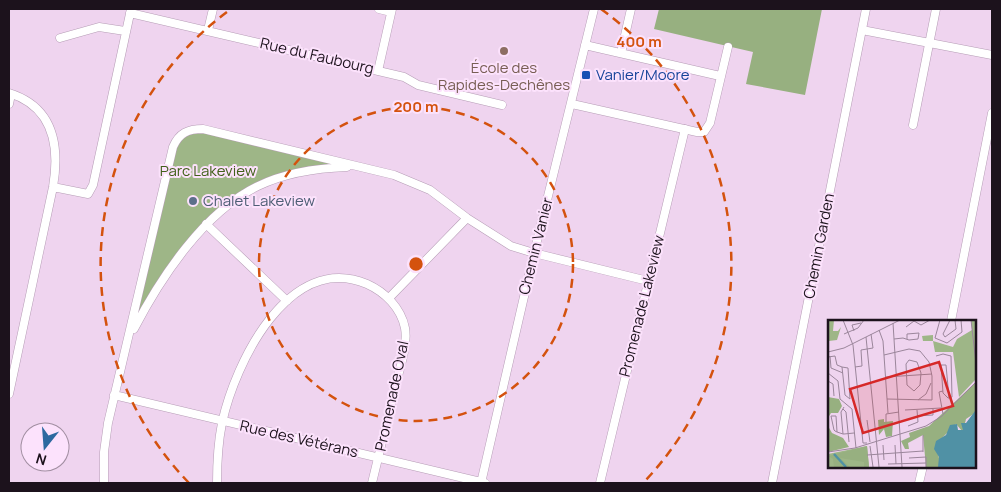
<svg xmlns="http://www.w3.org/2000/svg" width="1001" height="492" font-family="Manrope,sans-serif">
  <rect width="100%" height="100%" fill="#efd4ef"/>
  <path fill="#9eb687" d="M194,129L359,166L317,169L248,191L189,245L130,337L173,147Z"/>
  <path fill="#97b080" d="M659,9H822L805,95L746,84L753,52L654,29Z"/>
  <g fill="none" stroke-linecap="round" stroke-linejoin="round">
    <defs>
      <path id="minor" d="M379,9L391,12
        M130,13L404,77L418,85L502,105
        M208,30L213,9
        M862,30L992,55
        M60,38L99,27L125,31
        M585,45L720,76
        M621,53L631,9
        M378,71L392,9
        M9,93C54,107 60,146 53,187L9,394
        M9,104L11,94
        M572,104L697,132H704L710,123L728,47
        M913,125L936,9
        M53,187L88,194L93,185L131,9
        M206,224L287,301
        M389,298L467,218
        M951,321L992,113
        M134,329C161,277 204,212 258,186C285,173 317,168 347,167
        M114,395L485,483
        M104,483V452L108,423L173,147C179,133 188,129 203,129L394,175L430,190L467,218L511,246L534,253L648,281
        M217,483C217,463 218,443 222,423C235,363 289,251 367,284C385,292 401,308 405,328C408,345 400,367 396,384C388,417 380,450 372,483
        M481,483L535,249L594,9
        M600,483L685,129
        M772,483L866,9
        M919,483L923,466"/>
    </defs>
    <use href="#minor" stroke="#b69db6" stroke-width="9"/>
    <use href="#minor" stroke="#fff" stroke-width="8"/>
  </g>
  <g fill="none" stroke="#d4520e" stroke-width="2.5" stroke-dasharray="9 6">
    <circle cx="416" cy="264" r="157"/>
    <path d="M189 483A315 315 0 0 1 231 9M601 9A315 315 0 0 1 643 483"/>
  </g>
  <circle fill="#8d6e63" stroke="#fce2fc" stroke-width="2" cx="504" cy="51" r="5"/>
  <rect fill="#1a4fb4" stroke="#fce2fc" stroke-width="2" x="581" y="70" width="10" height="10" rx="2.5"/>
  <circle fill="#5c6f8a" stroke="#fce2fc" stroke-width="2" cx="193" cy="201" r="5"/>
  <g text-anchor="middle" stroke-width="4" stroke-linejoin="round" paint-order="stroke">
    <g font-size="15" fill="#1c121c" stroke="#fce2fc">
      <text transform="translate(317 56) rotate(13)" y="5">Rue du Faubourg</text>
      <text transform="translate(536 246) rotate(-76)" y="5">Chemin Vanier</text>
      <text transform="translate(819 246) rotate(-79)" y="5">Chemin Garden</text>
      <text transform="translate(642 306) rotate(-76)" y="5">Promenade Lakeview</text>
      <text transform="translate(392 396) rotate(-78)" y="5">Promenade Oval</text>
      <text transform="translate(299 439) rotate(13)" y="5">Rue des Vétérans</text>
    </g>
    <g font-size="15" fill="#785e54" stroke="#fce2fc">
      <text x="504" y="73">École des<tspan x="504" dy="17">Rapides-Dechênes</tspan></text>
    </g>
    <g font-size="15" fill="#164399" stroke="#fce2fc" text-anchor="start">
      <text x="596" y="80">Vanier/Moore</text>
    </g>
    <g font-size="15" fill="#42611b" stroke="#fce2fc">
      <text x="208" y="176">Parc Lakeview</text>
    </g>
    <g font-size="15" fill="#4e5e75" stroke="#fce2fc" text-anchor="start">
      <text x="203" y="206">Chalet Lakeview</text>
    </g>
  </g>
  <g transform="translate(828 320)">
    <rect width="148" height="148" fill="#efd4ef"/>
    <path d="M0,0H6L5,11H10L13,7L9,20L1,21ZM143,0H147V60L131,77L125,32H107L105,21H95L94,16L105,15V21L125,27L129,19L144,10ZM39,126L41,147H0V134Z" fill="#9eb687"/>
    <path d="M147,63V93L138,99L135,112L128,104L113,119L119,122L108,121L112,144L110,147H98L95,115L80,123L81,129H77L73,121L82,117L81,113L101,106ZM0,77L11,79L14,86L10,93H3L0,98ZM56,99V102L65,101L64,116L58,117L56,109L51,115L50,100ZM0,106L4,113L15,118L21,127L0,132ZM39,126L41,147H36V142L12,138L22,147H6L5,139L0,136Z" fill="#97b080"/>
    <path d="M147,91V90V147H110L111,137L106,129L108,121L118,115L122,105L129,104L130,110H135L133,103H138Z" fill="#5091a5"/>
    <path fill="none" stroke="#5091a5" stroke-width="2.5" d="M6,134L18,147"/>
    <path fill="none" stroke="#9b869b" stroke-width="1" d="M15,0L25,25L35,123H39M112,0L107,18L119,23L134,12L133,0M122,0L115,14L117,17L128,9L127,0M143,0L148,43M65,3L74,147M78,7L86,1L93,5L102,0M51,10L55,21L60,93M26,11L24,5L33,3M16,14L30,8L36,0M38,17L51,147M66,19L75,18L81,20L90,19L91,13L79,14V19M0,32L16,28L72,0M56,35L81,29L92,31L101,42L104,56V80L59,79M2,36L3,48L15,53M108,36L115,34L123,36L124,77L122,78H120L115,73L113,45H118L121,78M0,37L7,36L9,45L14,47M81,40L89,42L93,53L92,65L86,71L79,65L78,44ZM14,47L20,48L22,79L17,75ZM27,47L34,46L33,30L45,28L43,14M0,53L10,61L12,79L24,89L28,128M58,57L104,54M0,61L5,64L6,76M115,71L111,72L115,94M90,80L98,74L103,63M15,89L18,92L21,122M77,90L113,88M89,96L105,95V89M39,100L42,122M58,102V94L71,92M80,106L90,102L89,90M9,112L8,96H3L6,110L7,111L9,112L15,114H16L26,113M15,114L13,92L16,87M95,115V132M55,125L56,140M67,125L68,144M42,126L45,147M0,132L27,128L98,106L114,96L148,62M39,135L95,131M81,138L98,137V147M60,144L98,143"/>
    <path fill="#d62828" fill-opacity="0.15" stroke="#d62828" stroke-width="2.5" d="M111,42L125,86L35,113L22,69Z"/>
    <rect width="148" height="148" fill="none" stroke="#1c121c" stroke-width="2.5"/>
  </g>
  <circle cx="416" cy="264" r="8" fill="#d4520e" stroke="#fce2fc" stroke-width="2.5"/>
  <g font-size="15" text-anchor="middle" font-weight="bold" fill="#d4520e" stroke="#fce2fc" stroke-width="4" stroke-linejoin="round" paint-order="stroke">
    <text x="639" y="47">400 m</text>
    <text x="416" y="112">200 m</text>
  </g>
  <rect width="1001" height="492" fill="none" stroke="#1c121c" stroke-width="20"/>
  <g transform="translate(45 447) rotate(197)"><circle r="24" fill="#fce2fc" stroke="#a28fa2"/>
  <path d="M0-4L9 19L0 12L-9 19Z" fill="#2d69a0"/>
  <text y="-8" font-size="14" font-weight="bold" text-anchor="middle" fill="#1c121c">N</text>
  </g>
</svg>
